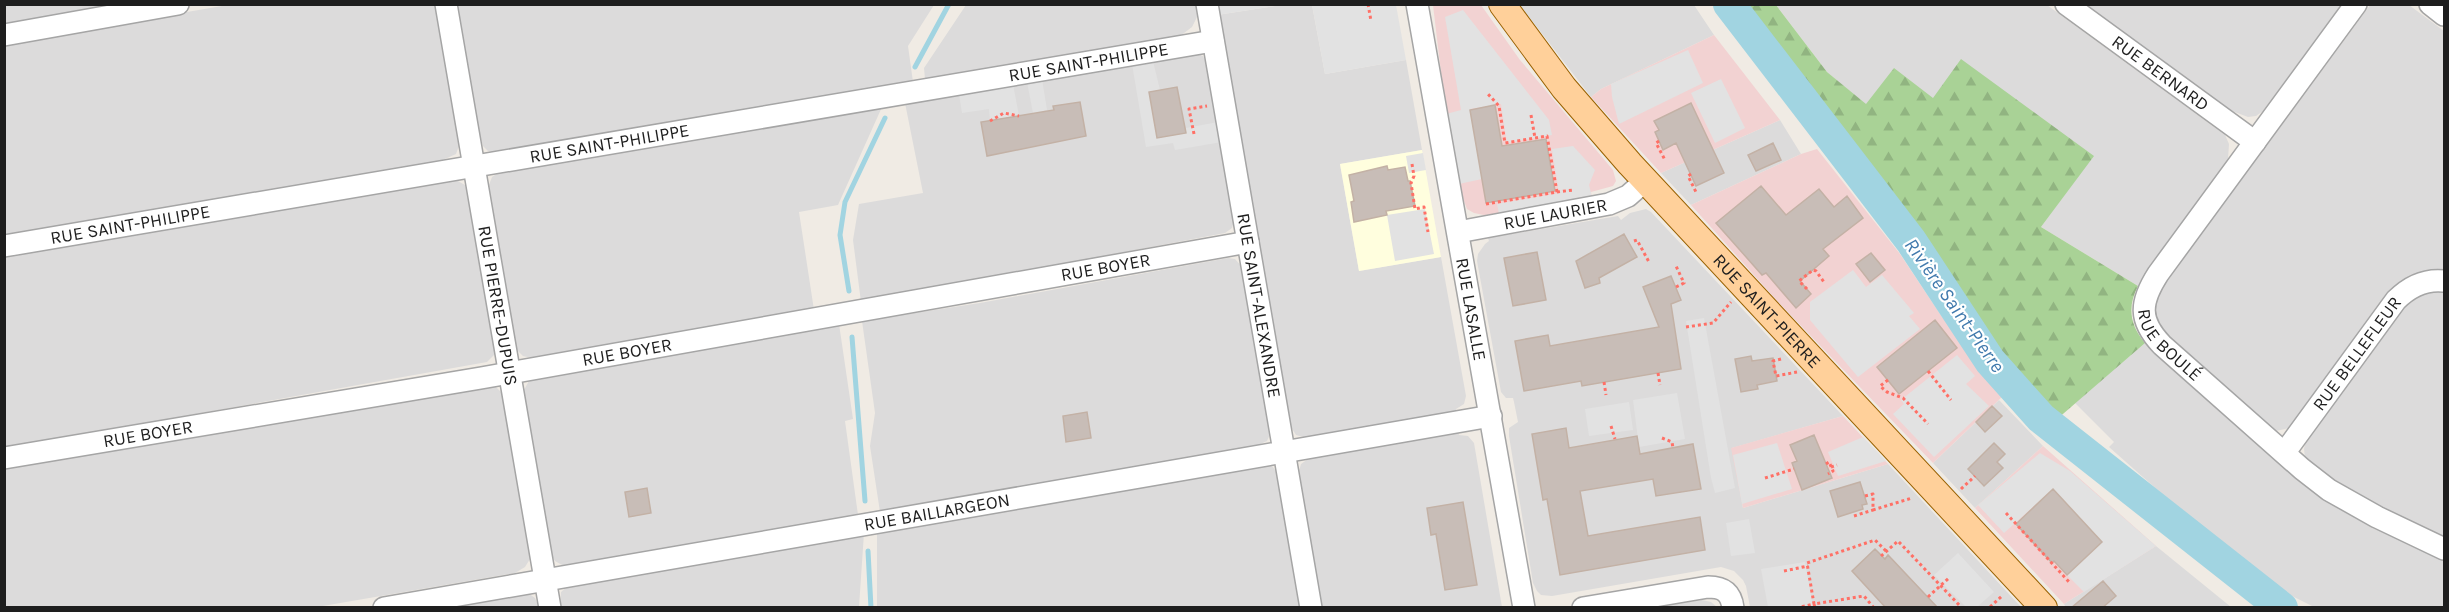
<svg xmlns="http://www.w3.org/2000/svg" width="2449" height="612" font-family="Karla,sans-serif">
  <defs>
    <pattern id="forest-firs" width="22" height="20" patternUnits="userSpaceOnUse" patternTransform="scale(1.5)"><rect width="22" height="20" fill="#a9d296"/><path d="M5 1l3.5 6h-7zM16 11l3.5 6h-7z" fill="#91b481"/></pattern>
  </defs>
  <rect width="100%" height="100%" fill="#f0ebe4"/>
  <path fill="#dcdbdb" d="M5,5H119L5,24Z
    M228,5H436L460,143L456,154L436,163L5,237V43Z
    M457,5H934L908,46L913,82L496,153L488,151L483,146L479,132Z
    M966,5H1198V7L1197,17L1192,27L1180,36L925,79L924,68Z
    M1281,5H1312L1325,74L1406,60L1422,150L1340,164L1359,271L1441,257L1466,396L1464,404L1456,409L1457,413L1307,438L1296,435L1291,427L1286,412L1217,15Z
    M1520,5H1694L1714,35L1601,89L1591,97Z
    M1776,5H2047L2225,135L2229,144L2228,159L2138,286L2041,227L2093,156L1933,98L1866,105L1827,72Z
    M2086,5H2341L2263,111L2256,116L2248,117L2232,111Z
    M2370,5H2409L2444,31V273L2434,272L2293,427L2276,431L2264,424L2164,333L2157,320L2154,303L2158,289L2219,210Z
    M1198,54L1203,56L1208,65L1234,221L1232,228L1225,233L861,302L853,240L859,204L923,193L905,103Z
    M882,107L838,205L799,212L814,310L532,358L523,356L517,350L514,341L487,190L492,177L501,171Z
    M1780,120L1801,154L1691,205L1661,173Z
    M456,180L465,185L469,197L496,349L495,354L487,362L5,448V256Z
    M1646,209L1651,212L1843,416L1732,448L1743,508L1888,464L2021,607H1750L1746,586L1743,580L1734,571L1721,567L1552,596L1541,595L1537,591L1533,583L1509,436V428L1518,422L1514,402L1513,398H1506L1501,392L1477,261L1478,254L1485,244L1489,241L1488,238L1618,216L1621,220L1630,213Z
    M1228,258L1235,259L1243,268L1271,432L1267,441L1256,446L880,512L870,446L875,413L862,321L980,303Z
    M2444,290V540L2336,485L2305,458L2304,449L2306,439L2404,306L2417,294Z
    M839,324L853,419L845,421L858,515L572,566L562,565L555,561L551,555L524,397V390L530,379Z
    M2145,343L2185,374L2322,499L2373,528L2444,560V607H2314L2286,593L2238,561L2109,447L2114,442L2075,403Z
    M494,385L501,392L504,401L530,559L525,567L515,573L317,607L5,608V468Z
    M1999,400L2043,446L1975,508L1933,463Z
    M1458,431L1459,435L1468,436L1474,443L1502,607H1320L1299,471L1301,464L1311,457Z
    M1263,464L1272,466L1280,476L1300,607L877,608V531Z
    M864,533L859,607L560,608L561,592L568,586Z
    M2156,546L2231,607L2066,608L2064,604Z
    M528,593L535,598L539,607L435,608Z
    M1702,600L1711,602L1717,607H1658Z"/>
  <path fill="#f2d2d2" d="M1433,5H1481L1520,60L1613,170L1616,181L1613,186L1591,192L1592,197L1499,214L1484,215L1474,213L1467,209L1460,190L1446,114Z
    M1714,35L1780,120L1661,173L1591,97L1601,89Z
    M1817,149L1900,254L1942,317L2005,394L1933,463L1779,303L1691,205L1801,154Z
    M1843,416L1888,464L1743,508L1731,448Z
    M2043,446L2156,546L2064,604L1975,508Z"/>
  <path fill="#fffede" d="M1422,150L1441,257L1359,271L1340,164Z"/>
  <path fill="url(#forest-firs)" d="M1747,5H1776L1827,72L1866,104L1894,68L1933,98L1961,59L2094,156L2041,227L2138,286C2127,307 2130,325 2145,343L2056,420L2000,352L1845,131Z"/>
  <path fill="#e2e2e2" d="M1215,4L1281,5L1217,15Z
    M1312,5H1396L1406,60L1325,74Z
    M1463,10L1549,120L1552,135L1507,143L1501,104L1470,109L1482,179L1459,184L1446,114L1461,110L1445,17Z
    M1688,50L1703,83L1619,124L1612,97L1611,84Z
    M1153,61L1160,90L1186,133V128L1218,122L1222,142L1175,150L1173,143L1146,147L1132,64Z
    M1042,79L1047,110L1033,113L1027,82Z
    M1721,79L1745,128L1715,143L1691,93Z
    M1013,84L1019,116L990,121L989,109L962,113L959,94Z
    M1573,146L1595,170L1589,185L1592,197L1499,214L1497,204L1559,193L1552,149Z
    M1423,153L1426,170L1409,173L1406,156Z
    M1425,209L1434,254L1395,261L1387,215Z
    M1853,270L1866,287L1882,275L1914,313L1909,316L1920,329L1858,377L1810,320V302Z
    M1704,318L1735,488L1715,493L1711,478L1686,321Z
    M1957,355L1975,376L1966,384L1989,406L1934,457L1893,414L1904,404L1901,400Z
    M1677,393L1685,439L1639,447L1633,400Z
    M1629,402L1633,430L1589,436L1585,409Z
    M1863,437L1886,461L1838,476L1828,452Z
    M1777,443L1792,489L1742,504L1733,455Z
    M2040,453L2070,471L2156,546L2084,592L2067,575L2102,542L2053,489L2004,533L1978,505Z
    M1749,519L1755,553L1731,556L1726,523Z
    M1958,553L1994,592L1977,607H1966L1934,575Z
    M1805,562L1813,607H1768L1761,569Z"/>
  <g fill="none" stroke-linecap="round" stroke-linejoin="round">
    <path stroke="#a1d4e1" stroke-width="5" d="M915,67L949,4
      M849,291L840,235L845,202L885,118
      M852,337L865,501
      M868,551L871,608"/>
    <path stroke="#a1d4e1" stroke-width="32" d="M1729,4L1911,241L1990,361L2041,418L2282,608"/>
  </g>
  <path fill="#c8bdb7" stroke="#c3b1a5" stroke-width="1.5" d="M1177,87L1186,133L1157,138L1149,92Z
    M1080,102L1086,136L987,156L981,122L1054,110L1053,106Z
    M1691,103L1724,173L1696,186L1676,143L1663,150L1655,132L1659,130L1654,121Z
    M1495,105L1502,146L1546,139L1555,191L1486,203L1470,110Z
    M1773,143L1781,160L1756,171L1748,155Z
    M1387,166L1388,170L1405,167L1408,181H1410L1415,206L1386,211L1387,215L1354,222L1351,202L1354,201L1349,175Z
    M1761,186L1786,215L1819,189L1834,207L1847,196L1863,218L1823,249L1829,256L1800,281L1811,294L1796,308L1766,273L1762,275L1716,223Z
    M1624,234L1637,257L1599,278L1600,283L1585,288L1576,261Z
    M1537,252L1546,300L1513,306L1504,258Z
    M1871,253L1885,270L1870,282L1856,264Z
    M1671,276L1681,300L1671,304L1681,369L1582,386L1581,381L1524,391L1515,341L1548,335L1550,346L1659,327L1643,287Z
    M1935,320L1957,348L1899,394L1877,367Z
    M1751,356L1752,361L1773,358L1777,381L1757,385L1758,389L1741,392L1735,359Z
    M1992,406L2002,416L1985,432L1976,422Z
    M1087,412L1091,438L1066,442L1063,416Z
    M1566,428L1569,448L1637,436L1640,454L1693,444L1701,489L1656,496L1653,479L1580,491L1588,536L1700,517L1705,550L1560,575L1547,499L1543,500L1532,434Z
    M1814,435L1832,478L1802,490L1792,463L1797,461L1790,445Z
    M1994,443L2005,454L1997,462L2003,468L1984,486L1968,469Z
    M1860,482L1867,504L1862,505L1863,509L1838,517L1830,491Z
    M647,488L651,513L629,517L625,492Z
    M2053,489L2102,542L2067,575L2054,561L2052,563L2016,524Z
    M1463,502L1477,585L1445,590L1436,534L1431,535L1427,508Z
    M1875,549L1885,559L1888,555L1938,608H1886L1852,571Z
    M2103,581L2116,596L2102,608H2071Z"/>
  <g fill="none" stroke-linecap="round" stroke-linejoin="round">
    <defs>
      <g id="minor">
        <path id="s1" d="M446,4L550,608"/>
        <path id="s2" d="M1207,4L1311,608"/>
        <path id="s3" d="M1417,4L1524,608"/>
        <path id="s4" d="M2066,4L2255,142"/>
        <path id="s5" d="M2356,4L2158,274C2140,302 2138,320 2162,345L2302,469L2329,490L2377,517L2444,549"/>
        <path d="M2430,4L2444,15"/>
        <path d="M4,35L178,4"/>
        <path id="s6" d="M1458,232L1609,204L1628,196L1645,181"/>
        <path id="s7" d="M4,246L1213,41"/>
        <path id="s8" d="M2285,452L2396,300C2410,286 2426,279 2444,281"/>
        <path id="s9" d="M4,458L481,378L1248,242"/>
        <path id="s10" d="M384,608L1491,416"/>
        <path d="M1583,608L1708,587C1723,587 1731,592 1733,608"/>
      </g>
      <g id="major">
        <path id="s11" d="M1502,4L1564,88L1630,164L2044,608"/>
      </g>
    </defs>
    <use href="#minor" stroke="#a5a5a5" stroke-width="24"/>
    <use href="#major" stroke="#996100" stroke-width="28"/>
    <path stroke="#ff7066" stroke-width="3" stroke-dasharray="3 3" stroke-linecap="butt" d="M1368,4L1371,21
      M1531,115L1535,138
      M990,121L1004,113L1019,116
      M1194,134L1189,109L1207,106
      M1659,141L1656,143L1665,160
      M1412,164L1414,176L1411,183L1415,209L1424,207L1428,232
      M1691,174L1688,176L1696,192
      M1557,192L1573,190
      M1486,204L1557,192L1547,136L1505,143L1499,106L1488,94
      M1634,241L1637,240L1649,262
      M1676,287L1684,283L1676,266
      M1807,289L1799,281L1813,270L1816,271L1824,282
      M1686,327L1713,323L1731,302
      M1781,359L1773,361L1776,376L1797,372
      M1928,371L1951,400
      M1658,373L1660,385
      M1888,380L1880,386L1887,392L1903,398L1928,424
      M1604,382L1606,395
      M1611,426L1615,439
      M1662,438L1672,442L1673,448
      M1826,464L1829,462L1833,471L1828,474
      M1831,467L1837,465
      M1765,478L1794,469
      M1961,489L1975,476
      M1865,496L1873,494V510L1912,498
      M2006,513L2070,583
      M1854,516L1873,510
      M1881,556L1898,541L1962,608
      M1784,571L1808,566
      M1928,597L1950,577
      M1990,607L2003,595
      M1796,608L1814,604L1815,608
      M1874,608L1864,596L1814,604L1807,563L1875,540L1886,551"/>
    <use href="#minor" stroke="#fff" stroke-width="21"/>
    <use href="#major" stroke="#ffd09a" stroke-width="26"/>
  </g>
  <g text-anchor="middle" stroke-width="4.5" stroke-linejoin="round" paint-order="stroke">
    <g font-size="18" fill="#1e1e1e" stroke="#fff">
      <text dy="6" stroke="none"><textPath href="#s7" startOffset="1100">RUE SAINT-PHILIPPE</textPath></text>
      <text dy="6" stroke="none"><textPath href="#s4" startOffset="117">RUE BERNARD</textPath></text>
      <text dy="6" stroke="none"><textPath href="#s7" startOffset="614">RUE SAINT-PHILIPPE</textPath></text>
      <text dy="6" stroke="none"><textPath href="#s6" startOffset="99">RUE LAURIER</textPath></text>
      <text dy="6" stroke="none"><textPath href="#s7" startOffset="128">RUE SAINT-PHILIPPE</textPath></text>
      <text dy="6" stroke="none"><textPath href="#s9" startOffset="1118">RUE BOYER</textPath></text>
      <text dy="6" stroke="none"><textPath href="#s1" startOffset="306">RUE PIERRE-DUPUIS</textPath></text>
      <text dy="6" stroke="none"><textPath href="#s2" startOffset="306">RUE SAINT-ALEXANDRE</textPath></text>
      <text dy="6" stroke="none"><textPath href="#s3" startOffset="310">RUE LASALLE</textPath></text>
      <text dy="6" stroke="none"><textPath href="#s11" startOffset="406">RUE SAINT-PIERRE</textPath></text>
      <text dy="6" stroke="none"><textPath href="#s5" startOffset="418">RUE BOULÉ</textPath></text>
      <text dy="6" stroke="none"><textPath href="#s9" startOffset="632">RUE BOYER</textPath></text>
      <text dy="6" stroke="none"><textPath href="#s8" startOffset="122">RUE BELLEFLEUR</textPath></text>
      <text dy="6" stroke="none"><textPath href="#s9" startOffset="146">RUE BOYER</textPath></text>
      <text dy="6" stroke="none"><textPath href="#s10" startOffset="561">RUE BAILLARGEON</textPath></text>
    </g>
    <g font-size="20" font-style="italic" fill="#417aad" stroke="#fff">
      <text transform="translate(1955 305) rotate(55)" y="7">Rivière Saint-Pierre</text>
    </g>
  </g>
  <rect width="2449" height="612" fill="none" stroke="#1e1e1e" stroke-width="12"/>
</svg>
